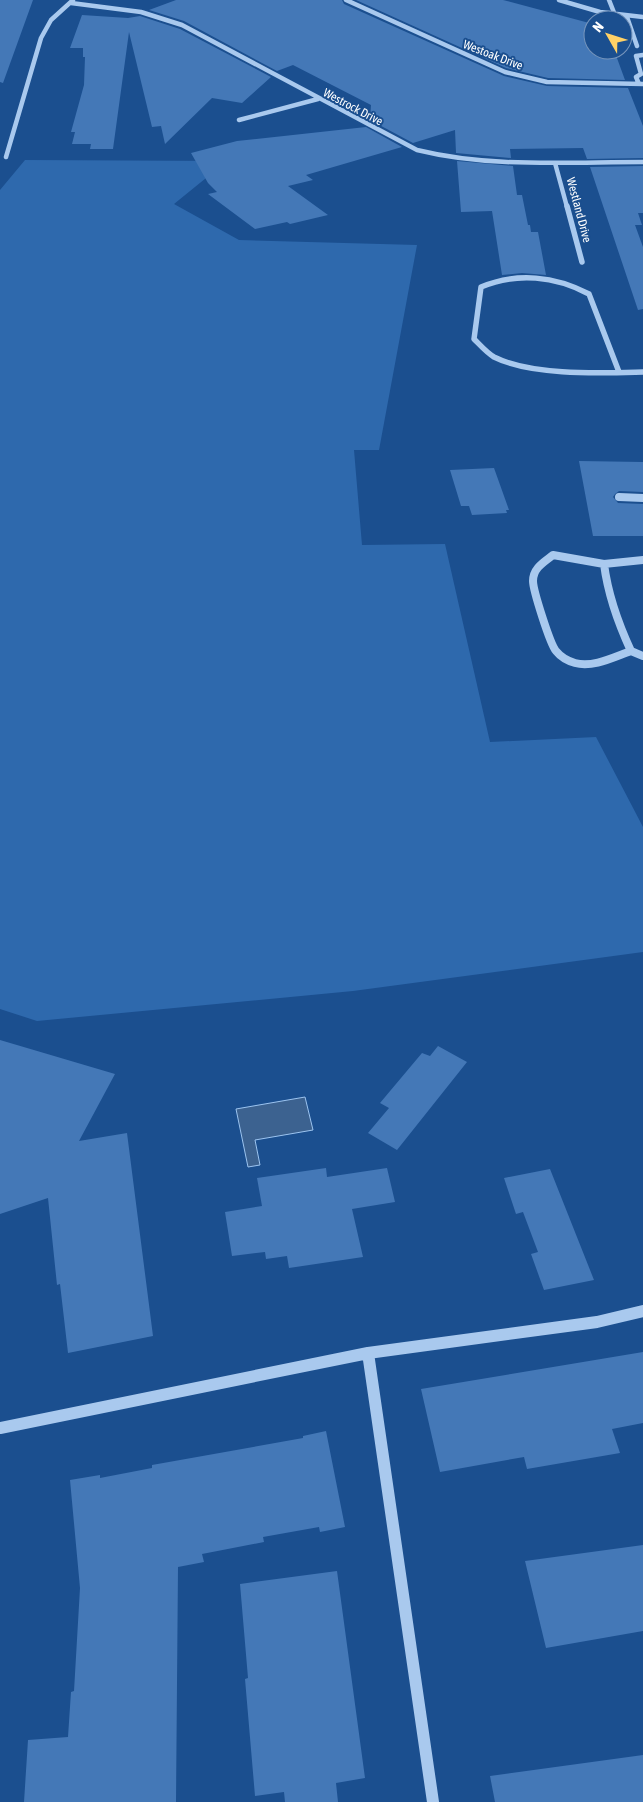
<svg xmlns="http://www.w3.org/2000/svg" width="643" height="1802" font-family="'Asap Condensed',sans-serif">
  <rect width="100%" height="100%" fill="#1b4f8f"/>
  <path fill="#2e69ad" d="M25,160L227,161L174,204L239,240L417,245L379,450H354L362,545L445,544L490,742L596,737L643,827V952L353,991L37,1021L0,1009V190Z"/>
  <path fill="#3c6290" stroke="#9cc4f0" d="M305,1097L313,1130L255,1140L260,1165L248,1167L236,1109Z"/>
  <path fill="#4478b7" d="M0,0H33L3,83L0,82Z
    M176,0H342L344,4L504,76L547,86L628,88L643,126V158L587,159L583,148L510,149L511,158L456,153L455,130L413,143L370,120L371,105L293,65L277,71L184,21L149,10Z
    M356,0H503L593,24V50H614L625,80L548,78L506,68Z
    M82,15L128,18L140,16L180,29L271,77L242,103L212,98L165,144L161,126L152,127L129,32L113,149H90L91,144H72L75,132H71L84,85L85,57H83V48H70Z
    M366,127L402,147L306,175L313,180L288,186L328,215L290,224L287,222L255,229L208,194L217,192L208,183L191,153L237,141Z
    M457,161L513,166L517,195H522L528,225H530L531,232H538L546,275L522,273L502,275L492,211L461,212Z
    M643,166V213H638L642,225H635L643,247V309L638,310L590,167Z
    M579,461L643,462V492L619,491L615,494L613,497L618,503L643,504V536H593Z
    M494,468L509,510H506L507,513L472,515L469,506H461L450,470Z
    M0,1040L115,1074L79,1141L127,1133L153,1336L68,1353L60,1284L57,1285L48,1198L0,1214Z
    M438,1046L467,1062L397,1150L368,1133L389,1108L380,1103L422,1053L430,1056Z
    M326,1168L327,1177L387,1168L395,1202L352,1209L363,1257L289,1268L287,1256L266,1259L265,1252L232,1256L225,1212L262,1206L257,1178Z
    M550,1169L594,1280L544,1290L531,1254L538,1252L523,1212L516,1214L504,1178Z
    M643,1352V1423L612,1429L620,1453L527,1469L524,1457L440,1472L421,1389Z
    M326,1431L345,1527L320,1532L319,1527L263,1537L264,1542L202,1554L204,1562L178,1567L176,1802H24L28,1740L68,1737L71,1692L74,1691L80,1588L70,1480L100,1475V1478L152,1468V1465L303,1438V1436Z
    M643,1545V1631L546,1648L525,1561Z
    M337,1571L365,1778L336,1783L338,1802H285L284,1792L255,1796L245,1679L248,1678L240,1584Z
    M643,1755V1802H495L490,1776Z"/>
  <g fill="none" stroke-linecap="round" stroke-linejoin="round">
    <path stroke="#a9c9ee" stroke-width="4.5" d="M346,0L505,72L547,82L643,84
      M559,0L600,12L643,17
      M609,0L615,15
      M71,3L141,12L182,25L417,150C490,168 568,162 643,162
      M627,17L637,46
      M639,84L636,77L641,74L636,56L643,55
      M239,120L318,99
      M6,157L41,38L51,20L73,0
      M555,163L567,207"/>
    <path stroke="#a9c9ee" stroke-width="5.5" d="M567,206L582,262
      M619,372L589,294C555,276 517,272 481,287L474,339C480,345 487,353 494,357C532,376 601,373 643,372"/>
    <path stroke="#a9c9ee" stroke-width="8" d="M619,497L643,498
      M643,560L604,564C608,595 618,623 631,651L643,656
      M604,564L553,555C544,562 533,568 533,581C533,590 550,644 556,651C560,656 568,661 575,663C593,668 614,657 631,651"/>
    <path stroke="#a9c9ee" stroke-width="12" d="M368,1353L433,1802
      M0,1428L368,1353L597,1322L643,1311"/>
  </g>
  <g text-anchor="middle" stroke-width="4" stroke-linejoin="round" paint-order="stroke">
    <g font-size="12" fill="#fff" stroke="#1b4f8f">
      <text transform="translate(493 55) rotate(21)" y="4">Westoak Drive</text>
      <text transform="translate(353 107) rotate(28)" y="4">Westrock Drive</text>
      <text transform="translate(579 210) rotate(75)" y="4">Westland Drive</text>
    </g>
  </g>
  <g transform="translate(608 35) rotate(309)"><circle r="24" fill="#1b4f8f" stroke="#7695bc"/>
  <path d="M0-4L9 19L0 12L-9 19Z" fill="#ffd166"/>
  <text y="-8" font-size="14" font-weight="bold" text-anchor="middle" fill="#ffffff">N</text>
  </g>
</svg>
